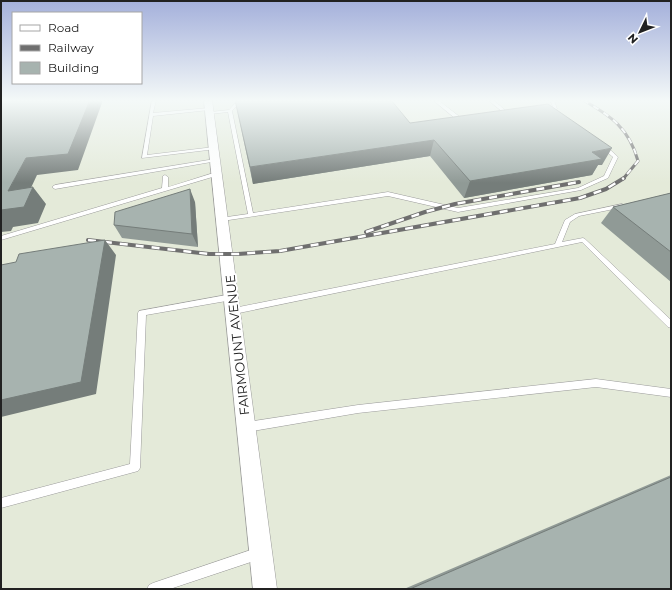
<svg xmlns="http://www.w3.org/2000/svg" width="672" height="590" font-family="Montserrat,sans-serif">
  <rect width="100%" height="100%" fill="#e7f1ef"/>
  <path fill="#e4ead9" d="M1,100H671V589H1Z"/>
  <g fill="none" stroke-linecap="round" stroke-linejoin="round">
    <defs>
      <path id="lane" d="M152,100H156L153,113L209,108L211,109L209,110L153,116L147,155L214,147H216V149L142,158Z
        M238,100H242L232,111L253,213L388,192L458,208L578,188L604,176L613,157L601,147V145H605L618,157L608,178L581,190L458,212L388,196L222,221L220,220V218L248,214L228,112L210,114L208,113L210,112L229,110Z
        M433,100H438L465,121V123H461Z
        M488,100H493L511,115L508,116Z
        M550,100H554L557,109L543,110V108L553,107Z
        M215,159H217V161L55,189L52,187L55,185Z
        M217,172L219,173V175L1,240V236L162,188L163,176L165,175L168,177V187Z
        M622,204L624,205V207L579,216L570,222L562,242L583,238L585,239L671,320V328L668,327L582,242L234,314L231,313L230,311L231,309L234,308L555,244L565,220L575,214Z
        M232,294L234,295L236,297L234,299L232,300L146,315L140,468L138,471L1,508V498L130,464L138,313L139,311Z
        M596,379L671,389V397L596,387L358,413L247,432L244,430L242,427L244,424L247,422L358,405Z
        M257,548L261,550L263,554L261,558L257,560L170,589H147L149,585L153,583Z"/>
      <path id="street" d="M204,100H212L277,589H253Z"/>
    </defs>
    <use href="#lane" stroke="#9b9b9b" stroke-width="1"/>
    <use href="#street" stroke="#9b9b9b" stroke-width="1"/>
    <use href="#lane" fill="#fff" fill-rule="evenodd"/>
    <use href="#street" fill="#fff" fill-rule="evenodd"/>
    <defs>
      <path id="rail-far1" d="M583,100C611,116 629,128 638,161L623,179"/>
      <path id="rail" d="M366,232L425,212L455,204L579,182
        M88,240L209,254H238L280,251L580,198L606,189L624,178"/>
    </defs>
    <use href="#rail-far1" stroke="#6f6f6f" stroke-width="3"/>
    <use href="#rail" stroke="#6f6f6f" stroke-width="4"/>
    <use href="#rail-far1" stroke="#fff" stroke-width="2" stroke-dasharray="6" stroke-linecap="butt"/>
    <use href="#rail" stroke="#fff" stroke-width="2.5" stroke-dasharray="8" stroke-linecap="butt"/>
  </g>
  <path fill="#909a96" d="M235,100L410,123L602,165H598L592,175L464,198L430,156L253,184Z
    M671,193V282L601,223L613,207Z
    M195,202L198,247L122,238L114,225Z
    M671,475V589H404Z"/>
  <path fill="#757d7a" d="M90,100H103L78,170L37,175L22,207L33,187L46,204L38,223L13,227L11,231L1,232V210L8,191L26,158Z
    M434,140L430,156L253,184L250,167Z
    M612,148L602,165H598L592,175L464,198L470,181L592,152Z
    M190,189L195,202L198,247L192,234Z
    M105,240L116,255L96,394L1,417V400Z"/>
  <path fill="#a7b3af" stroke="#757d7a" d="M1,100H90L68,154L26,158L8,191L33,187L24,207L1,210Z
    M235,100H391L410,123L548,104L612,148L592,152L602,159L470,181L434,140L250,167Z
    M190,189L192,234L114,225L115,212Z
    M671,193V252L613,207Z
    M105,240L81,382L1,400V265L16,262L19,254Z
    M671,477V589H410Z"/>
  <linearGradient id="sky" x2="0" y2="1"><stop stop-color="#a4b0db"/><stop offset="0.55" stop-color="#f4f9f8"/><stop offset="1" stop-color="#f4f9f8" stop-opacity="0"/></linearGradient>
  <rect width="672" height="183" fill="url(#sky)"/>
  <g text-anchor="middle" stroke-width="4" stroke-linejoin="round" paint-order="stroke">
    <g font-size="13" fill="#212121" stroke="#fff">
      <text transform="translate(237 345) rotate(-96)" y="5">FAIRMOUNT AVENUE</text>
    </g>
  </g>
  <rect width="672" height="590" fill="none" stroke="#212121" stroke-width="4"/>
  <rect x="12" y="12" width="130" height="72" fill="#ffffff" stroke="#a6a6a6"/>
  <rect x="20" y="25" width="20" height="6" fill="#ffffff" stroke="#a6a6a6"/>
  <text x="48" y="32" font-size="12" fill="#212121">Road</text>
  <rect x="20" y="45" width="20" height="6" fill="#6f6f6f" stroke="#a6a6a6"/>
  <text x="48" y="52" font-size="12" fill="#212121">Railway</text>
  <rect x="20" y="62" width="20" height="12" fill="#a7b3af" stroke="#a6a6a6"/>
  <text x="48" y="72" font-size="12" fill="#212121">Building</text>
  <g transform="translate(640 32) rotate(227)" stroke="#ffffff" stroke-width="3" paint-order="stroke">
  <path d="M0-3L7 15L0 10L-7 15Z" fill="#212121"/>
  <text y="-6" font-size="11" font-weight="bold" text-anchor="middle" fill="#212121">N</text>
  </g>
</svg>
